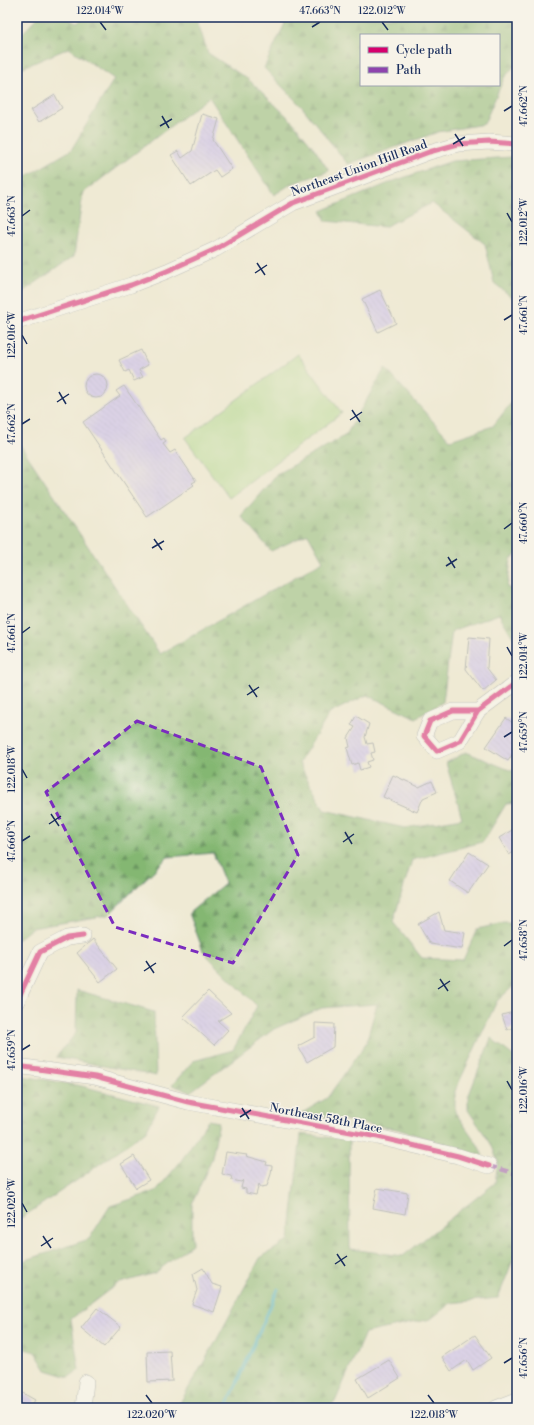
<svg xmlns="http://www.w3.org/2000/svg" width="534" height="1425" font-family="'Libre Bodoni',serif">
  <defs>
    <pattern id="forest-firs" width="22" height="20" patternUnits="userSpaceOnUse"><rect width="22" height="20" fill="#84b772"/><path d="M5 1l3.5 6h-7zM16 11l3.5 6h-7z" fill="#6b9561"/></pattern>
    <pattern id="building-back-hatch" width="6" height="6" patternUnits="userSpaceOnUse"><rect width="6" height="6" fill="#c2b5fc"/><path d="M-1 5l2 2M0 0l6 6M5-1l2 2" fill="none" stroke="#9d94cf"/></pattern>
  </defs>
  <rect width="100%" height="100%" fill="#f7f3e8"/>
  <filter id="ink" filterUnits="userSpaceOnUse"><feTurbulence type="fractalNoise" baseFrequency=".025" numOctaves="2"/><feDisplacementMap in="SourceGraphic" scale="8" xChannelSelector="R" yChannelSelector="G"/><feConvolveMatrix kernelMatrix="1 2 1 2 8 2 1 2 1" color-interpolation-filters="sRGB"/></filter>
  <filter id="wash" filterUnits="userSpaceOnUse"><feTurbulence type="fractalNoise" baseFrequency=".012" numOctaves="4" result="noise"/><feDisplacementMap in="SourceGraphic" scale="16" xChannelSelector="R" yChannelSelector="G"/><feGaussianBlur stdDeviation="0.9" result="paint"/><feColorMatrix in="noise" values="0 0 0 0 0 0 0 0 0 0 0 0 0 0 0 0 0 1.4 0 .05"/><feComposite in="paint" operator="in"/></filter>
  <g filter="url(#wash)">
    <rect width="100%" height="100%" fill="#efead4"/>
    <path fill="#a5d685" stroke="#608272" d="M298,354L342,413L229,498L185,438Z"/>
    <path fill="url(#forest-firs)" stroke="#507368" fill-rule="evenodd" d="M38,17H64L77,23L85,17H196L208,53L249,80L292,121L314,148L329,171L291,184L274,195L209,97L83,193L74,256L17,296V182L71,150L114,79L69,48L17,70V39Z
      M288,17H517V63L504,78L484,124L438,132L348,164L302,107L264,68ZM361,35H499V85H361Z
      M512,157L517,158V301L494,283L485,244L432,203L384,227L326,221L321,211L394,181L452,161Z
      M385,368L450,440L493,426L517,395V554L511,559L507,588L517,589V644L499,614L452,631L443,702L416,718L367,695L330,713L299,763L324,810L405,828L462,818L446,763L466,752L512,771L517,768V803L506,804L483,842L412,860L393,922L422,958L463,960L477,929L504,923H517V983L497,1001L455,1091V1112L478,1145L483,1156L397,1129L302,1113L327,1098L366,1043L377,1004L322,1008L274,1029L190,1092L172,1085L193,1061L233,1050L257,1006L204,953L189,913L225,883L213,853L168,857L108,915L32,928L17,940V440L160,654L323,561L308,534L271,551L241,516L276,475L346,435Z
      M77,990L154,1012L156,1076L56,1057L76,1033Z
      M491,1038L517,1059V1250L498,1298L451,1303L431,1319L365,1333L335,1402L325,1408H177L215,1343L260,1258L289,1240L301,1134L349,1140L350,1249L403,1256L495,1183L498,1161L491,1144L468,1110V1097Z
      M17,1075L82,1086L159,1106L146,1131L76,1181L17,1221Z
      M208,1120L219,1122L212,1158L192,1204V1244L155,1273L117,1284L71,1319L79,1370L69,1377L46,1370L35,1352L17,1347V1263L89,1239L110,1206L156,1191L181,1161Z"/>
    <g fill="none" stroke-linecap="round" stroke-linejoin="round">
      <path stroke="#45b0c3" stroke-width="3" d="M226,1408L278,1289"/>
    </g>
    <g id="blocks">
      <path fill="url(#building-back-hatch)" d="M55,95L62,108L39,122L31,110Z
        M202,114L219,119L213,140L232,169L220,177L215,170L191,186L171,155L178,151L182,158L192,151Z
        M380,290L396,323L378,332L362,299Z
        M141,350L148,365L139,370L143,377L134,381L129,370L125,372L119,360Z
        M84 386a12 12 0 1 1 24 0a12 12 0 1 1-24 0Z
        M124,386L161,440L164,438L166,442L163,444L170,453L175,450L196,481L192,483L194,485L147,517L83,422L120,396L116,391Z
        M469,637L489,639L487,668L496,680L483,691L466,669Z
        M356,716L369,724L365,737L367,744L373,743L375,752L371,753L373,760L367,762L369,767L360,770L358,763L352,765L347,748L350,747L348,738L355,727L351,725Z
        M506,718L517,726V747L508,761L486,747Z
        M393,775L419,787L432,781L437,792L423,798L417,812L383,797Z
        M517,827V850L509,855L499,838Z
        M469,852L488,864L468,893L450,881Z
        M439,912L444,930L465,933L462,949L430,944L418,924Z
        M93,939L117,969L100,982L77,953Z
        M208,991L231,1013L218,1021L228,1030L214,1045L183,1017Z
        M517,1011V1026L507,1030L502,1015Z
        M315,1023L334,1024L333,1047L307,1062L298,1046L315,1037Z
        M226,1152L247,1155L246,1156L267,1162L266,1165L272,1166L271,1174L267,1186L261,1187L259,1184L256,1195L246,1193V1189L241,1188L243,1180L241,1182L232,1180L231,1176L222,1174Z
        M134,1156L149,1180L136,1188L121,1164Z
        M377,1188L408,1193L405,1214L373,1208Z
        M203,1268L212,1284L222,1287L214,1312L192,1304L197,1290L193,1274Z
        M97,1308L121,1327L104,1347L81,1328Z
        M475,1335L491,1358L473,1370L467,1360L451,1371L442,1357Z
        M170,1351L172,1381L148,1382L147,1352Z
        M389,1360L400,1378L368,1398L357,1379Z
        M17,1381L21,1392L35,1400L30,1408L17,1401Z"/>
    </g>
  </g>
  <g filter="url(#ink)">
    <use href="#blocks" fill-opacity="0" stroke="#858c99" stroke-width="1"/>
    <g fill="none" stroke-linecap="round" stroke-linejoin="round">
      <defs>
        <path id="minor" d="M17,322L131,285L167,271L216,249L293,203L429,152L458,144L489,142L517,144
          M478,711H453L430,721L424,736L437,751L460,741L478,711L517,682
          M17,1001L40,952L67,938L83,936
          M17,1066L95,1077L188,1102L378,1137L458,1156L489,1166
          M83,1408L86,1382
          M496,1408L517,1400"/>
      </defs>
      <use href="#minor" stroke="#858c99" stroke-width="16"/>
      <use href="#minor" stroke="#fff" stroke-width="15"/>
      <path stroke="#8e44ad" stroke-width="4" stroke-dasharray="8 4" stroke-linecap="butt" d="M489,1166L517,1174"/>
      <defs>
        <path id="cycleway" d="M17,322L131,285L167,271L216,249L293,203L429,152L458,144L489,142L517,144
          M478,711H453L430,721L424,736L437,751L460,741L478,711L517,682
          M17,1001L40,952L67,938L83,936
          M17,1066L95,1077L188,1102L378,1137L458,1156L489,1166"/>
      </defs>
      <use href="#cycleway" stroke="#f7f3e8" stroke-width="8"/>
      <use href="#cycleway" stroke="#d6006c" stroke-width="5"/>
    </g>
  </g>
  <path d="M0 0H534V1425H0ZM137,721L261,767L298,855L233,963L115,927L46,792Z" fill="#efead4" fill-opacity=".55" fill-rule="evenodd"/>
  <path fill="none" stroke="#7b2cbf" stroke-width="3" stroke-dasharray="8 5" stroke-linejoin="round" d="M137,721L261,767L298,855L233,963L115,927L46,792Z"/>
  <path fill="none" stroke="#1b2f5e" stroke-width="1.5" d="M100,22L106,30M382,22L388,30M312,27L320,22M504,111L512,106M162,116L169,128M160,126L172,119M455,134L463,146M453,144L465,137M507,213L512,222M22,216L30,210M257,263L265,275M255,273L267,265M504,320L512,315M22,335L27,344M59,392L66,404M57,402L69,394M352,410L360,422M350,420L362,412M22,424L30,419M504,529L512,523M154,539L162,550M152,548L164,541M448,557L455,568M446,566L457,559M22,633L30,627M507,647L512,656M249,685L257,697M247,695L259,687M504,737L512,732M22,769L27,778M51,814L59,826M49,824L61,816M345,832L352,844M22,841L30,836M343,842L354,834M504,946L512,940M146,961L154,973M144,971L156,963M440,979L448,991M438,989L450,981M22,1050L30,1045M507,1081L512,1090M242,1108L249,1119M240,1117L251,1110M22,1203L27,1212M43,1236L51,1248M41,1246L53,1238M337,1254L345,1266M335,1264L347,1256M504,1363L512,1358M146,1395L152,1403M428,1395L434,1403"/>
  <g text-anchor="middle" stroke-width="3" stroke-linejoin="round" paint-order="stroke">
    <g font-size="12" fill="#1b2f5e" stroke="#f7f3e8">
      <text transform="translate(359 168) rotate(-20)" y="4">Northeast Union Hill Road</text>
      <text transform="translate(326 1118) rotate(11)" y="4">Northeast 58th Place</text>
    </g>
  </g>
  <rect width="534" height="1425" fill="none" stroke="#f7f3e8" stroke-width="44"/>
  <rect x="360" y="34" width="140" height="52" fill="#f7f3e8" stroke="#9fa5b1"/>
  <rect x="368" y="47" width="20" height="6" fill="#d6006c" stroke="#9fa5b1"/>
  <text x="396" y="54" font-size="12" fill="#1b2f5e">Cycle path</text>
  <rect x="368" y="67" width="20" height="6" fill="#8e44ad" stroke="#9fa5b1"/>
  <text x="396" y="74" font-size="12" fill="#1b2f5e">Path</text>
  <rect x="22" y="22" width="490" height="1381" fill="none" stroke="#1b2f5e" stroke-width="1.5"/>
  <g font-size="10" text-anchor="middle" fill="#1b2f5e">
    <text x="100" y="14">122.014°W</text>
    <text x="320" y="14">47.663°N</text>
    <text x="382" y="14">122.012°W</text>
    <text transform="translate(523 106) rotate(-90)" y="4">47.662°N</text>
    <text transform="translate(11 216) rotate(-90)" y="4">47.663°N</text>
    <text transform="translate(523 222) rotate(-90)" y="4">122.012°W</text>
    <text transform="translate(523 315) rotate(-90)" y="4">47.661°N</text>
    <text transform="translate(11 335) rotate(-90)" y="4">122.016°W</text>
    <text transform="translate(11 424) rotate(-90)" y="4">47.662°N</text>
    <text transform="translate(523 523) rotate(-90)" y="4">47.660°N</text>
    <text transform="translate(11 633) rotate(-90)" y="4">47.661°N</text>
    <text transform="translate(523 656) rotate(-90)" y="4">122.014°W</text>
    <text transform="translate(523 732) rotate(-90)" y="4">47.659°N</text>
    <text transform="translate(11 769) rotate(-90)" y="4">122.018°W</text>
    <text transform="translate(11 841) rotate(-90)" y="4">47.660°N</text>
    <text transform="translate(523 940) rotate(-90)" y="4">47.658°N</text>
    <text transform="translate(11 1050) rotate(-90)" y="4">47.659°N</text>
    <text transform="translate(523 1090) rotate(-90)" y="4">122.016°W</text>
    <text transform="translate(11 1203) rotate(-90)" y="4">122.020°W</text>
    <text transform="translate(523 1358) rotate(-90)" y="4">47.656°N</text>
    <text x="152" y="1418">122.020°W</text>
    <text x="434" y="1418">122.018°W</text>
  </g>
</svg>
